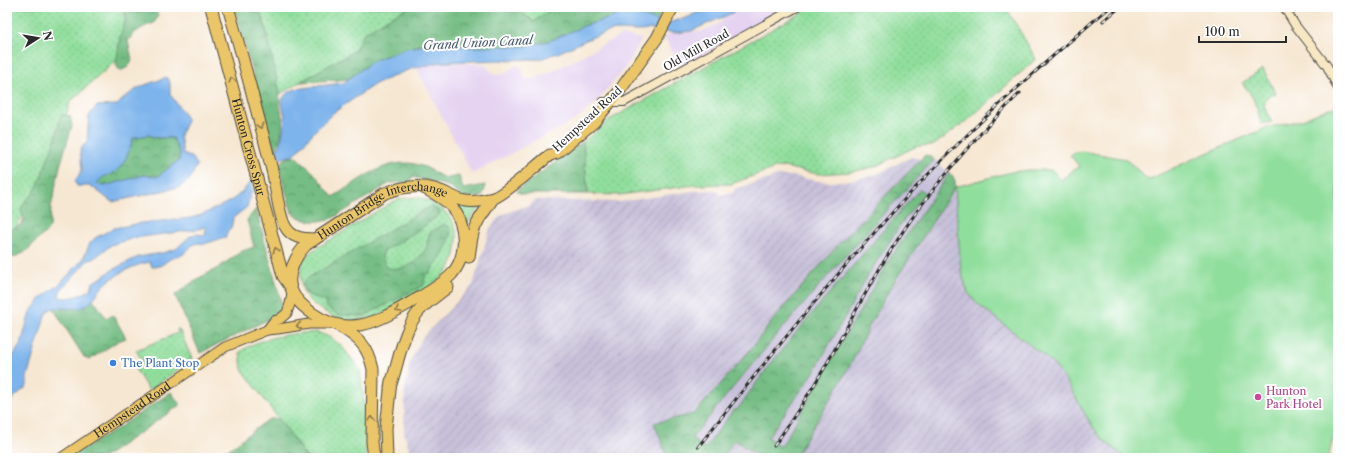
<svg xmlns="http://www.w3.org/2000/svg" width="1345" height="465" font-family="'Libre Caslon Text',serif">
  <defs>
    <pattern id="industrial-furrows" width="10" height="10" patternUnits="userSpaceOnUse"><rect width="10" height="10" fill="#c7c0d9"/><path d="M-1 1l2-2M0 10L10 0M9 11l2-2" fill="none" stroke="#aba5ba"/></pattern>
    <pattern id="grass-dots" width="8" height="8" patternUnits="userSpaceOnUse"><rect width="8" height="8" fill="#90de9c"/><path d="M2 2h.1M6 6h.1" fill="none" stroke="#7cbf87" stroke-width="1.8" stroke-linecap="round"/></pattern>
    <pattern id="forest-crowns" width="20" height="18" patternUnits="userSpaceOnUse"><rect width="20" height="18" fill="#74bd84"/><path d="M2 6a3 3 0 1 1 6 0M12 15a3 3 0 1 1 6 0" fill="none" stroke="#5f9a6c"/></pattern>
  </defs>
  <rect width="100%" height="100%" fill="#fff"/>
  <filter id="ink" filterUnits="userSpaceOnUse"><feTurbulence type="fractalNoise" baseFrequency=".025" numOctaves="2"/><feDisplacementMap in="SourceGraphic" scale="8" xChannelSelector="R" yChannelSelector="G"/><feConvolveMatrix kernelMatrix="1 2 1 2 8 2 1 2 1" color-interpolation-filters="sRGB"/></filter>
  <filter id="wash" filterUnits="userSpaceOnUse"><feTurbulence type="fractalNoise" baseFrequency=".012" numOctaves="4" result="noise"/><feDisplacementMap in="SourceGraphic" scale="16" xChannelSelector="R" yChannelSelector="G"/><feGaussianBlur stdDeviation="0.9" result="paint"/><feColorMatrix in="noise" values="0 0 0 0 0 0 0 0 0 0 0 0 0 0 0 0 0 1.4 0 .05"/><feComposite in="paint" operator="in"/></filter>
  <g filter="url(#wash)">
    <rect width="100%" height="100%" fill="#f6e7d2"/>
    <path fill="#e5d3f1" d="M752,7H790L681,67L665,38L668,34L702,31L722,22L723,16L740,10L748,9Z
      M621,35L642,39L628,64L596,103L575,120L472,174L416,67L441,62L484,64L495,75L504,74L516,65L522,68L524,79H534L563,66Z"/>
    <path fill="url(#industrial-furrows)" d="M911,157L921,159L868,213L823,262L773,320L746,355L694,415L654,423L668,458H412L404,433L405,389L410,362L422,338L473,285L490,228L500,216L514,210L528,206L535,200L619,202L693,191L716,190L720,195L733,193L735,189L778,176H792L818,181L831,182L851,180L875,175Z
      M955,187L961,270L968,293L979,305L1049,360L1058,369L1079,404L1099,435L1126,458H794L830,400L853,360L870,324L891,287Z
      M735,440L761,458H721Z"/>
    <path fill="#c7c0d9" d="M925,155L934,159L949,173L955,180V187L891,287L870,324L853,360L830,400L794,458H761L735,440L721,458H668L654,423L694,414L746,355L773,320L837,246Z"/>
    <path fill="url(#grass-dots)" stroke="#5e8464" d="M7,7H120L126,20L119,58L70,102L50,172L7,241Z
      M258,7H410L392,16L364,33L354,51L300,82L280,94L265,25Z
      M514,7H554L534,22Z
      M812,7H1006L1036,59L969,119L934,145L917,146L874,167L850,172L818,174L784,167L775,168L731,184L695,185L619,195L588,194L583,142L609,120Z
      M1263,69L1276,94L1267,97L1264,106L1272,122L1261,124C1257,106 1254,97 1242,83Z
      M417,197C437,202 456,216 457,237C457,248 455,260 449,269C439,284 414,295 399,304C392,308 385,314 378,316C368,319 355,321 345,320C334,319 326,312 317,307C307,299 301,293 301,280C300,265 300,261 312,251L392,202L400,199Z
      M457,206L471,207L481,206L482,207L473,214L467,225Z
      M177,329H179L192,359L149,391L134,367L143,362L136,350L178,333Z
      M317,332L329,337L341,345L360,370L364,403L366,458H307L242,369L240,352C259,337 293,333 317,332Z"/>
    <path fill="url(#forest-crowns)" stroke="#507458" d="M123,7H153L158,15L154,23C142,27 135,31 128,41L132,60L128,67L120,71L116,65L120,37L126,17Z
      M234,7H258L265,25L280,94C278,102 281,108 282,117C283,129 281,140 275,152Z
      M410,7H514L534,22L554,7H572L588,11L598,7H657L662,11L657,21L640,15L623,14L584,26L549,41L526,46L470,47L450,44L422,45L407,48L373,61L348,79L338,80L300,82L354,51L364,33L392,16Z
      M61,114L70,116L72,126L60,166L51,207L50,228L24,253L7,260V237L11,229L21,225L24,218L21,211L22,207L26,200L32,195L38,185L56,137Z
      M148,135L159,138H173L180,154L179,160L157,177L144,175L103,187L96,183L101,176L114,172L129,151L133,138Z
      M583,142L588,194H523L517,192L519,189Z
      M925,155L930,156L934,160C849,249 769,342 692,438L705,449L734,409L737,410C764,370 796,332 828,295C858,260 888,224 920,189L925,193L901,224L870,272L814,372L768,437L781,447L891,257L949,173L955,180V187L891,287L870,324L853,360L830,400L794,458H761L735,440L721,458H668L654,423L694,414L746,355L773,320L837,246Z
      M295,156L313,172L333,197C359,181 389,154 422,166C430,168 439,177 447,178C451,178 456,176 459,176L463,189L485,185V189L482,197H463L448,186L412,177L409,182L390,183L333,218C316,223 306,223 292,213L278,164L287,158Z
      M432,206L440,212L439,215L414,233L384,251L382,257L387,268C392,268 398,270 403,268C411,266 423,255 426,248C429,243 427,237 430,233C433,230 439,228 443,224L449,227L451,230C450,248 438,258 430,273L426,274L424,281V285L364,316L338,315L325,306L327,302C320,300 312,297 305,293L303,283L306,279L429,207Z
      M256,209L281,301V310L277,315L200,353L175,295L197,279L218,268L242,251L254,247L247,220Z
      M93,299L106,318L113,315L126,338L118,341L89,360L84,357L53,308C69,306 79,312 93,299Z
      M171,392L180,405L103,458H68L114,431Z
      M269,419H279L307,458H217Z"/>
    <path fill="#90de9c" stroke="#5e8464" d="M1334,107L1338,113V420L1328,458H1126C1117,451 1105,443 1098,434C1080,410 1070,380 1049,360L979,305L968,293L961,271L955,187L1011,172L1029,170H1052L1061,180L1079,166L1070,155L1081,151L1126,159L1148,180L1193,159L1266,128L1302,120L1329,108Z"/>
    <path fill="#7db4ec" stroke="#54708c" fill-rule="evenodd" d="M705,7H751L739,10L691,31L674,33L650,29C640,34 624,28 611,31C586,37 565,53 539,59L441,62L410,69L375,84L333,113L313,133L294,155L279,159L251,193L247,207L233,218L231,230H228L226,237L204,244C192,240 190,250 182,255C179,257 175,256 172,258C164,262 163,267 152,267L150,262C133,265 116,274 103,286C98,292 94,300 87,305C76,312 62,306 50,309L45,316L27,377V386L7,404V364L21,344L30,312L42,297L59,285L83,259L90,243L95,238L114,228L142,223L191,218L201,215L231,201L242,192L280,146L284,126L285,116L281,101L287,93L295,89L343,83L373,61L407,48L432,44H450L470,47L526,46L549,41L584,26L623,14L640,15L657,21L671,22L689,17ZM205,227H206L205,235L195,234L189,237L176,249L162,253L138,257L112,270L98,280L93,282L91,289C83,295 69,300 59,297L60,291L87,261L96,257L111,245L134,238L195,230Z
      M166,77L170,82V94L186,117L187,121L180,135L183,154L193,158L197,165L190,179L180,187L112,202L91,186H77L75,181L82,170L80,150L87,141L89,116L97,106L117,105C125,97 133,90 145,85C152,82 159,81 166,77ZM148,135L159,138H173L180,154L179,160L157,177L144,175L104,186L97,184C103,174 107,177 115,172C125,164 130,150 133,138Z"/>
    <path fill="#f6e7d2" d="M274,151L277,164L254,192L250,179Z"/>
  </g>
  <g filter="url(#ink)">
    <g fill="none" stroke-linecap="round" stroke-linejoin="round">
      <defs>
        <path id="secondary" d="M1284,7L1295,25L1327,66L1338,88
          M603,102H624L797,7"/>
        <g id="primary">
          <path d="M267,330L274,321L280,319L287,313L290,304L292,293"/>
          <path id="s1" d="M61,458L225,347L267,330L278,329L309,324H331"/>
        </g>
        <g id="highway">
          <path id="s2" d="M211,7L283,276L290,286"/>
          <path d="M228,7C244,61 258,115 272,170C276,186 278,213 285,226C291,238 303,239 314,239"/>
          <path id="s3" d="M422,187C431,192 442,197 450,205C467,223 468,255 452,274C442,285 427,293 415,300C380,320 350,340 312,313C304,307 295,300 292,291C285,276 296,255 306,245L385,193C401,187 418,184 435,189C458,196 458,205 485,200C488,199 491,199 494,198C512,189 533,168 550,155L557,153L594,122L618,93L657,38L673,7"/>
          <path d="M469,257C471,246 471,233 477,223C482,214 488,207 493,198"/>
          <path d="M339,326C359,338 368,346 373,369L372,442L374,458"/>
          <path d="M390,387C399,362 402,332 419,311C427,302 438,295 448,287"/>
          <path d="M387,458L386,428L391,381"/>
        </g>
      </defs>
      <use href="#secondary" stroke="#494744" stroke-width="10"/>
      <use href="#primary" stroke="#494744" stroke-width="11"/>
      <use href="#highway" stroke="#494744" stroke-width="13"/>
      <use href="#secondary" stroke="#f7e8c3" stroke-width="8"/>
      <use href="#primary" stroke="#ebc669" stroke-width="9"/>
      <use href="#highway" stroke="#ebc669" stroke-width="11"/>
      <defs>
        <path id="rail" d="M1103,21L1120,7
          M774,446C792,420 809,394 825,367C847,328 867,288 891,250C927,192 971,141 1020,93
          M698,447C781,342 864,237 959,143C1007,95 1058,51 1110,7"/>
      </defs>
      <use href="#rail" stroke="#2b2b2b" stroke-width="3"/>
      <use href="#rail" stroke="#fff" stroke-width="1.5" stroke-dasharray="4.5" stroke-linecap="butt"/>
    </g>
    <defs><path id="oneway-chevron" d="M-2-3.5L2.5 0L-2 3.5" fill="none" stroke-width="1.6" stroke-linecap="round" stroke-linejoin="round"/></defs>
    <g stroke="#8b784a">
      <use href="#oneway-chevron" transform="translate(232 80) rotate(-105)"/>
      <use href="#oneway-chevron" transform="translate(260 126) rotate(75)"/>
      <use href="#oneway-chevron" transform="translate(276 250) rotate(-106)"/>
      <use href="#oneway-chevron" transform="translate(398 310) rotate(149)"/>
      <use href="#oneway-chevron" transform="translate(299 326) rotate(171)"/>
      <use href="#oneway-chevron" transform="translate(372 419) rotate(-89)"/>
    </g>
  </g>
  <circle fill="#3f7fe0" stroke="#fff" stroke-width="1.5" cx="113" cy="363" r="4"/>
  <circle fill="#d1479c" stroke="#fff" stroke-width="1.5" cx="1258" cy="397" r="4"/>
  <g text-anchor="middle" stroke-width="4" stroke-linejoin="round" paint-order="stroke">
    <g font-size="11" fill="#2b2b2b" stroke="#fff">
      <text transform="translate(696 50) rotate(-29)" y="4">Old Mill Road</text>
      <text transform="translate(587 119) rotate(-43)" y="4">Hempstead Road</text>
      <text dy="4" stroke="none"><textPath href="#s2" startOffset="145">Hunton Cross Spur</textPath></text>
      <text dy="4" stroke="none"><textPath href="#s3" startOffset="433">Hunton Bridge Interchange</textPath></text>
      <text dy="4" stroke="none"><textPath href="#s1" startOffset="86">Hempstead Road</textPath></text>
    </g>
    <g font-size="11" fill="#366cbe" stroke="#fff" text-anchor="start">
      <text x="121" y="367">The Plant Stop</text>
    </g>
    <g font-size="11" fill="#b23c85" stroke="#fff" text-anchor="start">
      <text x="1266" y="395">Hunton<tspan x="1266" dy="13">Park Hotel</tspan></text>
    </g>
    <g font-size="12" font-style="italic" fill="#485b6f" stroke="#fff">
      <text transform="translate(478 43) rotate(-3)" y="4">Grand Union Canal</text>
    </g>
  </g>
  <rect width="1345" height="465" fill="none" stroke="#fff" stroke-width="24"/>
  <g transform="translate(38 38) rotate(78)" stroke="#ffffff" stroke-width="3" paint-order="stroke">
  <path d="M0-3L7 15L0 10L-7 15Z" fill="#2b2b2b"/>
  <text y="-6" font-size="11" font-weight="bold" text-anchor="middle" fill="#2b2b2b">N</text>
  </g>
  <path d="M1199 36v6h87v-6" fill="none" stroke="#2b2b2b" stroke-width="2"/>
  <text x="1205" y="36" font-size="12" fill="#2b2b2b" stroke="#ffffff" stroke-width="3" paint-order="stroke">100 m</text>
</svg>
